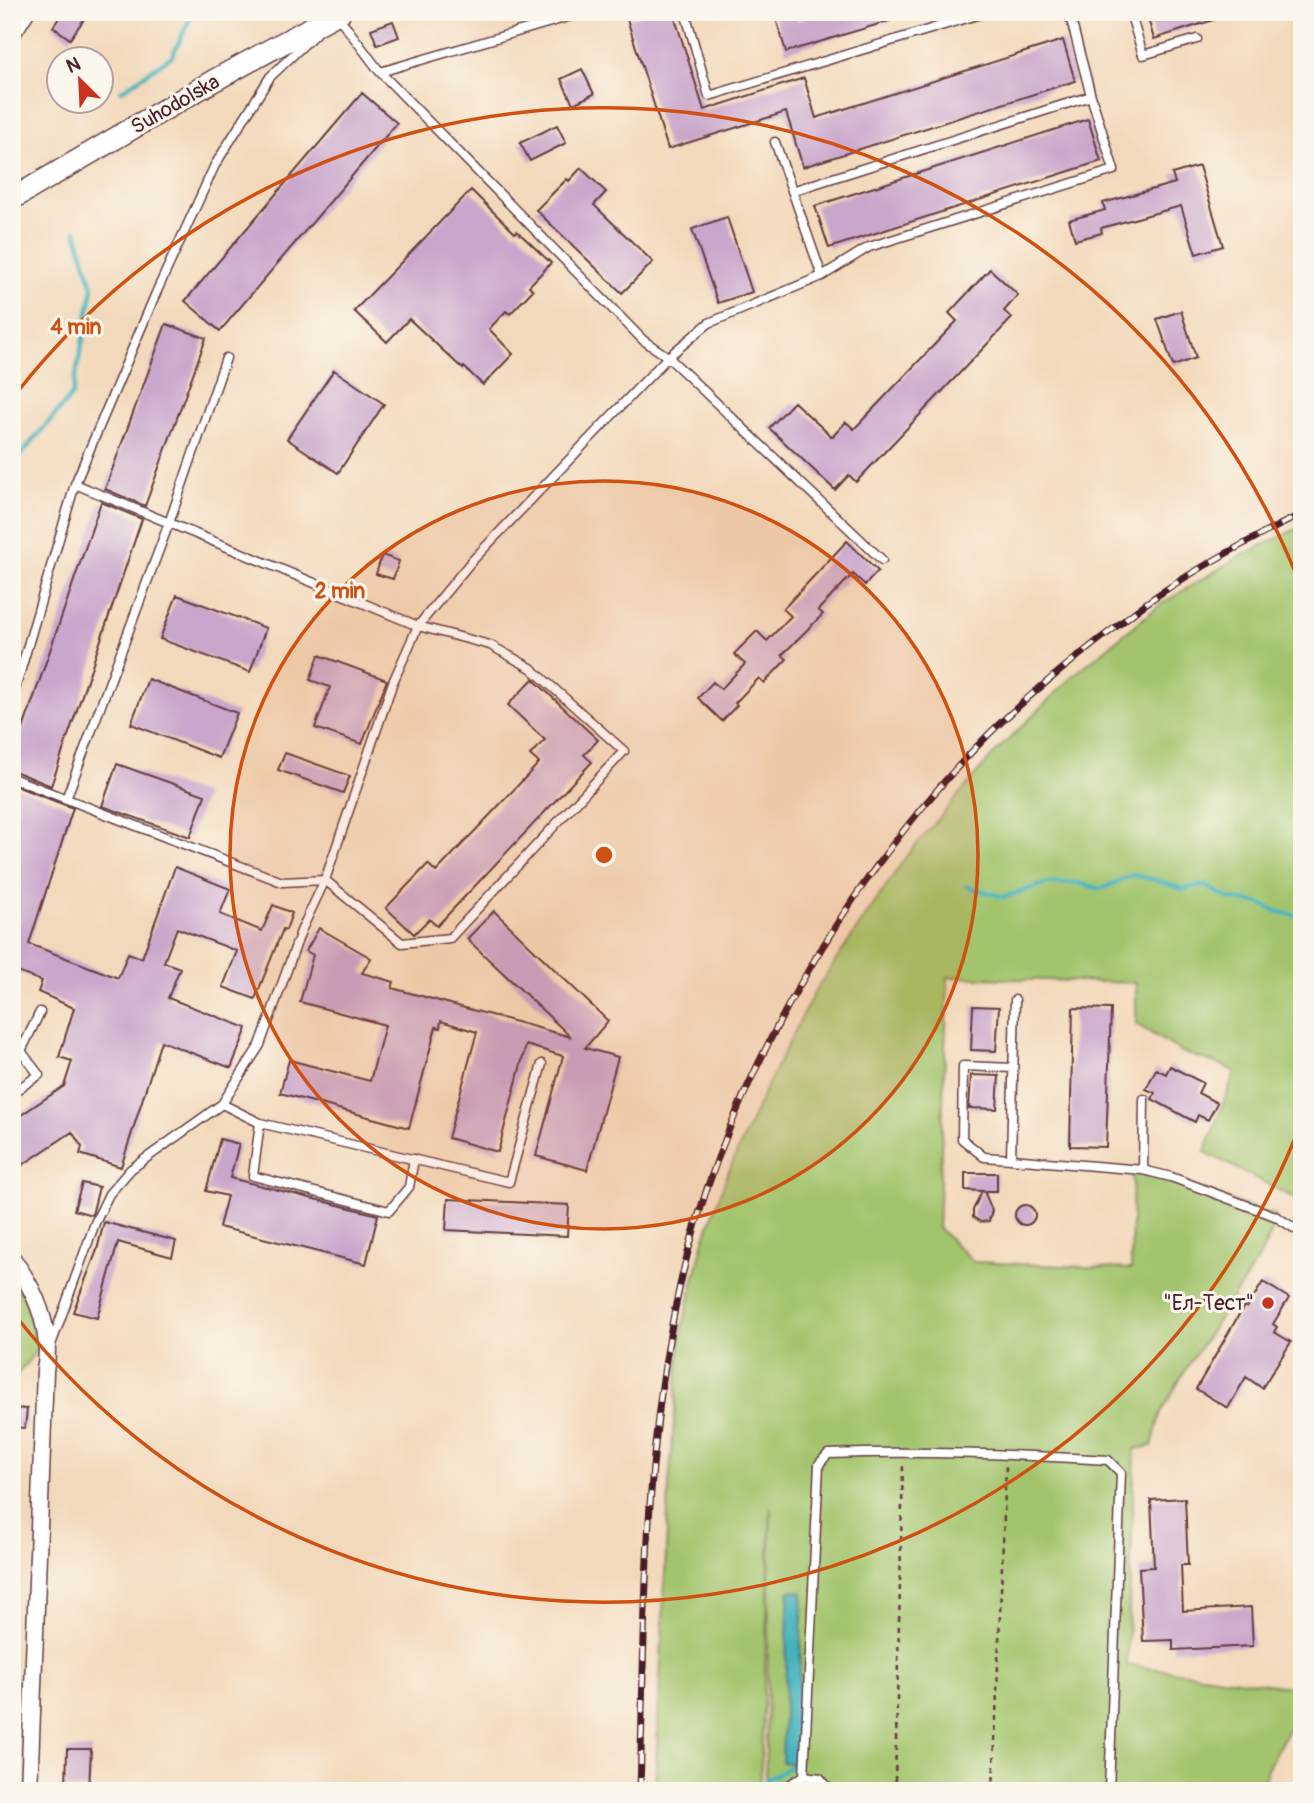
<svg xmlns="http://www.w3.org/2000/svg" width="1314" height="1803" font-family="Pangolin,sans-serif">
  <rect width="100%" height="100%" fill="#fbf7ec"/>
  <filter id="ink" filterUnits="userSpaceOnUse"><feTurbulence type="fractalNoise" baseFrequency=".0143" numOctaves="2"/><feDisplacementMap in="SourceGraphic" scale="14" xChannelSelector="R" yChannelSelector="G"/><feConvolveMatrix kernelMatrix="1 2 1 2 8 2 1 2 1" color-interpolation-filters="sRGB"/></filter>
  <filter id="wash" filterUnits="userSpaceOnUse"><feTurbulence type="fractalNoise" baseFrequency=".00686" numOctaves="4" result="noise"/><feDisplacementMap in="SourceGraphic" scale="28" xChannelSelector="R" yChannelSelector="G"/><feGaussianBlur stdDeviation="1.57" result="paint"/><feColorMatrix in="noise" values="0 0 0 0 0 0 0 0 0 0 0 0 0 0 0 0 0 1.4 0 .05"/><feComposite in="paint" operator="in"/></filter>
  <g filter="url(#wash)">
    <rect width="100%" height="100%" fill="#f3d9bb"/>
    <path fill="#a3c46c" stroke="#76724c" stroke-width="2" d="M1302,526V1202L1205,1152L1235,1072L1222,1065L1184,1053L1136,1024V983L948,977L938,1228L974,1262L1131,1269L1133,1169L1143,1170L1275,1216L1273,1229L1259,1258L1184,1372L1160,1415L1152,1446L1135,1449L1127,1665L1290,1687L1302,1658V1703L1267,1769L1262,1791H765L771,1508L760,1791H655L669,1487L681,1334L703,1243L727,1175L765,1090L814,993L905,858L993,755L1074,675L1161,604L1239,557Z
      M12,1282L25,1298L37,1350L12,1381Z"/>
    <path fill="#44b3bd" stroke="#476974" stroke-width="2" d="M789,1591L803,1592L796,1764L782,1762Z"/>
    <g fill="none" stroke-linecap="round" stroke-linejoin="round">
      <path stroke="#44b3bd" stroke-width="4.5" d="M121,91L172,56L191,17L189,12
        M12,465L72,395L93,288L76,231
        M966,886L1004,897L1048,883H1079L1101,889L1133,875L1152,879L1183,889L1204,885L1230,899L1259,903L1276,911L1302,917
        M764,1791L766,1779L796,1764"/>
    </g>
    <g id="blocks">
      <path fill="#c9a6cb" d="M63,12H89L70,39L53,27Z
        M649,12H673L704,110L804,78L816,118L1063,40L1075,81L803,167L786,112L668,149L627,19Z
        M774,12H795L797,21L825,12H909V15L786,52Z
        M1146,12H1229V15L1154,39Z
        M393,21L399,37L377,45L371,29Z
        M582,69L594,94L573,104L561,79Z
        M362,93L397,123L220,331L185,301Z
        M1088,119L1101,161L829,248L815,206Z
        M557,125L566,143L530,161L520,143Z
        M1199,166L1223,246L1196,254L1181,206L1101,228L1102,233L1075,240L1069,220L1105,210L1103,203L1175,183L1172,174Z
        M581,168L606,192L594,205L653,262L622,293L536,210L567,179L569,181Z
        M471,190L515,233L517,231L551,263L529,286L533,290L510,314L506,311L489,329L513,354L483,385L464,367L463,369L409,319L387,342L354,311Z
        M727,217L752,292L718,303L692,229Z
        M990,269L1018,295L1004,311L1012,318L856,482L849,475L835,490L769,428L794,402L832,437L846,422L854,429L957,321L949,313Z
        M1181,311L1196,358L1173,366L1157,319Z
        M166,324L206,338L145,506L105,489Z
        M334,370L384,404L338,473L287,439Z
        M101,502L142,519L51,786L12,770V761Z
        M847,541L878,571L865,585L853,574L818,610L823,614L782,655L787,659L764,683L759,678L735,703L737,705L722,721L698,698L713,682L721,689L745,664L734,654L757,631L767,641L791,616L783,609Z
        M382,555L399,561L393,579L376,574Z
        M177,595L266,628L250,672L160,639Z
        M319,655L387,680L362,744L315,728L330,687L310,680Z
        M148,679L237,713L219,758L131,724Z
        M533,679L598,740L584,755L592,762L437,926L429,919L414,934L386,908L428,864L436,872L539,763L530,755L545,740L508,705Z
        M285,753L350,776L343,793L278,770Z
        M117,764L205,795L190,837L102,806Z
        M13,785L73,808L29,944L118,978L128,953L142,958L175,867L230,889L220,914L262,931L273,905L292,913L286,930L283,929L255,999L223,987L237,951L177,928L164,962L180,968L168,998L247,1028L231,1068L161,1041L121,1167L80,1154L82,1147L72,1132L12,1172V1121L64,1086L72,1061L59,1057L74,1008L38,992L42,981L12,970Z
        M494,911L608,1021L585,1048L618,1057L587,1170L536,1156L563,1056L526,1045L498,1152L448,1138L477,1032L441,1021L440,1028L436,1027L409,1128L280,1093L289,1060L370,1081L385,1025L300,1002L313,955L306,951L319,928L371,958L362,973L394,982L392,988L571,1037L467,939Z
        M973,1006L999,1007L996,1051L971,1050Z
        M1073,1008L1111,1009L1106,1147L1070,1146Z
        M1170,1066L1203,1083L1198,1093L1217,1103L1208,1120L1198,1115L1195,1122L1152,1099L1155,1093L1146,1089L1156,1069L1166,1074Z
        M971,1075L999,1076L997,1109L969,1108Z
        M220,1139L239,1144L230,1178L378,1215L366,1264L219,1227L227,1196L206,1191Z
        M965,1173H997V1191H984L992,1210L989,1221L981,1222L973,1217V1210L982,1191L965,1190Z
        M82,1183L99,1187L92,1215L74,1210Z
        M448,1199L569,1205L567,1236L446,1230Z
        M1015 1215a10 10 0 1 1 20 0a10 10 0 1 1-20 0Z
        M104,1222L176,1241L172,1257L118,1242L97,1318L73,1312L97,1250Z
        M1263,1282L1289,1298L1273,1324L1277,1327L1274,1332L1291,1342L1262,1388L1246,1377L1228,1408L1196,1389L1244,1306L1247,1308Z
        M12,1408L27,1409L25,1428L12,1427Z
        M1185,1498L1188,1565H1181L1183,1611L1251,1607L1253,1646L1173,1650V1640L1143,1641L1139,1568L1154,1567L1151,1500Z
        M67,1749H91L89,1789L66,1788Z"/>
    </g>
  </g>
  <g filter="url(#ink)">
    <use href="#blocks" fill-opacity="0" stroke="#633b41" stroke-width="2"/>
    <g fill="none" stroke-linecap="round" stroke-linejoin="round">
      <defs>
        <path id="service" d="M685,12L709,96L987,12
          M1130,12L1143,55L1197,39
          M337,15L380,72L643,340L668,357L882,560
          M380,72L585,12
          M775,142L822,276
          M792,191L1091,96
          M12,700L75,484L156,293L215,165L270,77L315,34
          M12,778L282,882L325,880L402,943L450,938L624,751L531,668L490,645L418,626L75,484
          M66,799L169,523L226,358
          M1015,1000L1011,1159L1143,1170L1171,1177L1275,1216L1302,1233
          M12,1093L39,1075L21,1051L40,1012
          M222,1104L260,1123L509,1182L542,1064
          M260,1123L253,1176L389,1211L409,1187L414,1159
          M1011,1159L984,1157L962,1139L963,1066L1013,1068
          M1143,1170L1144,1099
          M51,1345L95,1223L109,1194L131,1169L222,1104L260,1045L301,931L325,880L393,682L418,626L470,563L668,357L709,323L822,276L869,247L1114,170L1091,96L1069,12
          M804,1776L819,1464L828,1454C922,1451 1014,1454 1108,1460L1121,1473L1109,1791
          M785,1791L786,1787L804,1776L820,1778L831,1791"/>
        <path id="minor" d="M12,34L26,12
          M12,1258C36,1291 53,1329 45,1371L29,1791"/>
        <path id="tertiary" d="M12,199L213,81L340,12"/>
      </defs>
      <use href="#service" stroke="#633b41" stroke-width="11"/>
      <use href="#minor" stroke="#633b41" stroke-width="19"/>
      <use href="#tertiary" stroke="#633b41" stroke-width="24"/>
      <path stroke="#633b41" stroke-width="2.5" stroke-dasharray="5 5" stroke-linecap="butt" d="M895,1781L903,1465
        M993,1791L1006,1465"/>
      <use href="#service" stroke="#fff" stroke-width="8"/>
      <use href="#minor" stroke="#fff" stroke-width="16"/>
      <use href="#tertiary" stroke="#fff" stroke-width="21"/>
      <defs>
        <path id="rail" d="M640,1791C645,1622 643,1451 680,1285C724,1087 846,878 988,735C1024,699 1065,666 1105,635C1124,621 1141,606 1161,593C1206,563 1253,538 1302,514"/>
      </defs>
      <use href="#rail" stroke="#4a1f2b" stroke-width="7"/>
      <use href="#rail" stroke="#fbf7ec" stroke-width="4.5" stroke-dasharray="13" stroke-linecap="butt"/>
    </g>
  </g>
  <circle cx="604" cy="855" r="374" fill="#d05011" fill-opacity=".12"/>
  <g fill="none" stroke="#d05011" stroke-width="3.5">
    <circle cx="604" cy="855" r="374"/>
    <path d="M1301 1123A747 747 0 0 1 15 1315M15 395A747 747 0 0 1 1301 587"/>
  </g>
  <circle fill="#c8321e" stroke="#fbf7ec" stroke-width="2.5" cx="1268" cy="1303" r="7"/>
  <g text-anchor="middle" stroke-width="6" stroke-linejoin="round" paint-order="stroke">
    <g font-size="21" fill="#4a1f2b" stroke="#fbf7ec">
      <text transform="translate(175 104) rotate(-30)" y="7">Suhodolska</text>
    </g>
    <g font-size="21" fill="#4a1f2b" stroke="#fbf7ec" text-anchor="end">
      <text x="1254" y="1310">"Ел-Тест"</text>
    </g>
  </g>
  <circle cx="604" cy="855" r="10" fill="#d05011" stroke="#fbf7ec" stroke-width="3.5"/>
  <g font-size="21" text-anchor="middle" font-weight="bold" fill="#d05011" stroke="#fbf7ec" stroke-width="6" stroke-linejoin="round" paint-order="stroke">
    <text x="76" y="334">4 min</text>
    <text x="340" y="598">2 min</text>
  </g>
  <rect width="1314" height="1803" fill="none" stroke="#fbf7ec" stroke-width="42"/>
  <g transform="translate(80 80) rotate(336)"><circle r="33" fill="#fbf7ec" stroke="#b4a19f" stroke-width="2"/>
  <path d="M0-5L12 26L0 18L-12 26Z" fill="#c8321e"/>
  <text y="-10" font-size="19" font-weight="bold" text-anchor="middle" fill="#4a1f2b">N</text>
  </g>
</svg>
